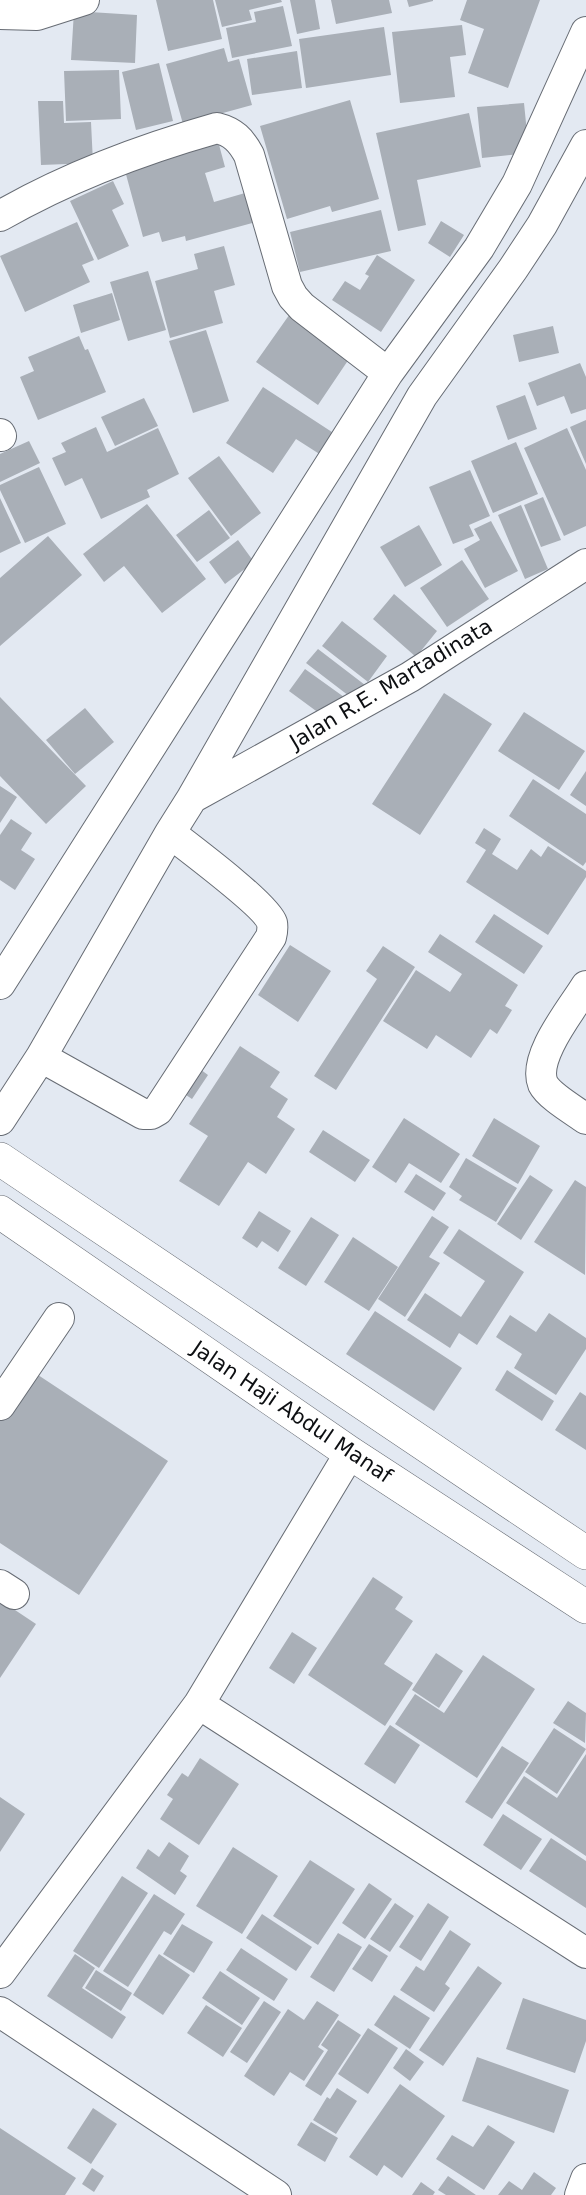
<svg xmlns="http://www.w3.org/2000/svg" width="586" height="2195" font-family="'DejaVu Sans',sans-serif">
  <rect width="100%" height="100%" fill="#e3e9f2"/>
  <path fill="#a9afb7" d="M156,0H213L222,39L168,51Z
    M215,0H281L282,2L249,10L252,20L222,27Z
    M290,0H315L320,29L297,34Z
    M331,0H389L392,13L336,24Z
    M407,0H433V1L409,7Z
    M467,0H540L508,88L468,73L484,29L460,20Z
    M283,6L292,46L232,58L226,28L256,22L254,12Z
    M74,11L137,15L135,63L71,60Z
    M462,25L466,55L450,57L455,97L400,103L392,32Z
    M384,27L391,75L306,88L299,39Z
    M224,48L228,62L239,59L252,105L183,124L166,64Z
    M297,51L302,88L252,95L247,59Z
    M159,63L173,121L136,130L122,72Z
    M119,70L121,119L66,121L64,71Z
    M350,100L379,199L332,212L330,206L287,219L260,126Z
    M38,101H63L64,123L91,122L93,163L41,165Z
    M524,103L529,153L482,158L477,107Z
    M469,113L481,167L417,180L426,225L398,231L376,133Z
    M218,141L225,167L205,173L214,202L252,191L260,221L186,241L185,236L162,242L159,232L143,237L124,167Z
    M113,181L124,204L112,210L129,246L98,260L70,201Z
    M381,210L391,251L300,272L290,232Z
    M441,221L464,235L450,257L428,243Z
    M77,222L94,260L82,265L90,282L25,312L0,256Z
    M224,246L235,285L214,291L223,323L170,338L155,281L198,269L194,254Z
    M377,255L415,280L381,332L332,300L345,281L360,290L369,276L365,274Z
    M148,271L166,330L128,341L110,282Z
    M112,293L120,320L81,333L73,305Z
    M292,311L353,353L318,405L256,362Z
    M553,326L559,353L519,362L513,335Z
    M206,330L229,401L193,413L169,341Z
    M79,336L85,350L88,349L106,392L38,420L20,377L34,371L28,357Z
    M580,363L586,377V409L571,414L564,396L537,406L528,383Z
    M263,387L335,434L321,455L296,439L273,473L226,443Z
    M525,395L537,429L508,440L496,406Z
    M144,398L158,426L115,446L101,417Z
    M586,420V464L570,427Z
    M96,427L107,452L158,428L179,474L147,490L150,497L101,519L82,478L65,486L52,458L66,452L61,443Z
    M567,428L586,470V526L564,536L524,448Z
    M29,441L40,463L0,482V454Z
    M516,442L538,494L493,513L471,461Z
    M219,456L261,513L231,536L188,478Z
    M39,467L66,524L25,543L0,490V485Z
    M470,470L490,516L469,525L474,536L453,544L429,487Z
    M543,497L561,540L541,547L524,505Z
    M0,498L21,543L0,553Z
    M147,504L206,579L162,613L124,566L104,582L83,554Z
    M521,505L548,569L525,579L498,515Z
    M209,510L230,538L197,562L176,535Z
    M491,521L518,571L485,588L464,549L480,540L474,529Z
    M419,525L442,565L405,587L380,547Z
    M48,536L82,575L0,646V578Z
    M238,540L254,562L225,584L209,562Z
    M462,560L489,599L447,627L420,588Z
    M394,594L437,631L416,657L373,619Z
    M342,621L387,656L368,682L322,646Z
    M318,649L365,685L353,699L306,663Z
    M305,669L344,697L327,719L289,691Z
    M444,693L492,724L420,835L372,804Z
    M0,697L86,786L46,824L0,776Z
    M85,708L114,742L75,774L46,740Z
    M524,712L585,751L559,790L498,751Z
    M586,771V806L570,795Z
    M533,779L586,814V862L583,866L509,816Z
    M0,786L17,797L0,823Z
    M11,819L32,833L21,850L35,859L15,890L0,880V835Z
    M484,828L501,839L492,854L517,870L531,849L541,857L548,846L586,871V877L548,935L466,882L486,850L475,843Z
    M494,914L543,946L524,974L475,942Z
    M440,934L518,985L505,1006L512,1010L497,1034L490,1029L471,1058L436,1035L427,1049L383,1021L416,970L450,992L462,974L428,952Z
    M290,945L331,971L298,1022L258,995Z
    M383,946L415,967L336,1090L314,1076L377,979L366,971Z
    M240,1046L280,1072L270,1087L288,1099L277,1117L295,1129L266,1174L248,1162L219,1206L179,1181L208,1136L189,1124Z
    M193,1064L208,1075L192,1099L177,1089Z
    M404,1118L460,1154L441,1183L409,1163L396,1183L372,1167Z
    M494,1118L540,1146L518,1184L472,1156Z
    M323,1130L370,1160L355,1182L309,1152Z
    M466,1158L517,1188L496,1222L459,1200L462,1196L449,1187Z
    M416,1174L446,1193L434,1211L404,1192Z
    M530,1175L553,1190L521,1240L497,1224Z
    M575,1180L586,1187L585,1275L534,1242Z
    M259,1211L291,1231L278,1252L262,1241L257,1248L242,1238Z
    M432,1216L449,1227L429,1257L440,1263L405,1317L378,1299Z
    M311,1217L339,1235L306,1286L278,1268Z
    M459,1229L524,1272L477,1345L459,1333L450,1348L407,1320L425,1293L461,1317L485,1281L443,1253Z
    M353,1237L398,1267L369,1311L324,1282Z
    M375,1311L462,1368L434,1411L346,1354Z
    M549,1313L586,1338V1349L556,1395L514,1368L522,1354L496,1337L510,1315L536,1332Z
    M29,1369L168,1461L79,1595L0,1543V1413Z
    M507,1370L554,1401L542,1421L495,1390Z
    M580,1392L586,1396V1450L555,1430Z
    M373,1577L403,1597L395,1609L413,1621L384,1664L413,1683L385,1726L308,1675Z
    M0,1600L36,1624L0,1678Z
    M292,1632L317,1648L294,1684L269,1668Z
    M436,1653L463,1671L439,1708L412,1690Z
    M483,1655L535,1689L477,1778L395,1724L415,1694L444,1713Z
    M568,1701L586,1713L585,1743L553,1723Z
    M390,1725L420,1745L395,1784L364,1764Z
    M554,1728L586,1749L557,1794L525,1772Z
    M502,1746L529,1763L492,1819L465,1802Z
    M586,1754V1856L506,1803L524,1776L557,1798Z
    M200,1758L239,1784L199,1845L160,1819L173,1799L167,1795L182,1773L188,1777Z
    M0,1797L25,1814L0,1852Z
    M503,1814L542,1839L521,1870L483,1845Z
    M551,1838L586,1861V1908L529,1871Z
    M169,1842L189,1856L180,1871L187,1876L175,1895L136,1868L148,1849L159,1857Z
    M233,1847L278,1876L242,1934L196,1906Z
    M310,1860L355,1889L318,1945L273,1916Z
    M122,1876L148,1893L99,1968L73,1951Z
    M369,1883L392,1899L365,1939L342,1923Z
    M154,1894L185,1914L171,1935L164,1931L128,1987L103,1971Z
    M395,1903L414,1916L390,1952L370,1939Z
    M428,1903L449,1917L421,1961L399,1947Z
    M262,1914L312,1947L296,1971L246,1938Z
    M182,1924L213,1942L194,1973L163,1954Z
    M450,1930L471,1944L445,1984L450,1988L434,2012L400,1990L416,1966L424,1971Z
    M338,1933L362,1947L334,1992L310,1977Z
    M369,1944L388,1956L372,1982L352,1969Z
    M241,1948L288,1979L274,2001L226,1970Z
    M75,1954L95,1968L82,1988L126,2017L112,2039L47,1996Z
    M159,1954L190,1975L163,2015L133,1995Z
    M478,1966L502,1983L443,2066L419,2050Z
    M96,1970L132,1993L121,2011L85,1988Z
    M220,1971L260,1998L242,2025L202,1998Z
    M394,1995L430,2018L410,2049L374,2025Z
    M523,1998L586,2020V2041L575,2073L506,2049Z
    M264,2001L281,2012L247,2063L230,2052Z
    M317,2001L339,2015L318,2047L324,2051L304,2081L290,2072L274,2096L244,2076L288,2009L304,2020Z
    M206,2005L242,2028L223,2057L187,2033Z
    M338,2020L361,2035L321,2096L305,2086L328,2050L321,2045Z
    M368,2028L398,2048L368,2094L338,2074Z
    M406,2049L424,2062L410,2081L393,2068Z
    M477,2057L569,2090L554,2133L462,2101Z
    M400,2084L445,2116L402,2178L384,2165L377,2176L349,2157Z
    M337,2088L357,2101L336,2134L313,2120L327,2097L330,2099Z
    M93,2108L117,2124L91,2164L67,2148Z
    M311,2122L338,2138L325,2162L297,2145Z
    M488,2125L515,2142L484,2190L436,2159L452,2135L473,2147Z
    M0,2128L76,2178L65,2195H0Z
    M92,2168L104,2176L94,2192L82,2184Z
    M534,2172L556,2188L551,2195H498L509,2181L522,2190Z
    M448,2176L476,2195H446L438,2190Z
    M421,2182L435,2192L433,2195H412Z"/>
  <g fill="none" stroke-linecap="round" stroke-linejoin="round">
    <defs>
      <path id="minor" d="M0,14L37,15L84,0
        M0,216C66,178 143,149 217,128C233,132 241,140 249,155L287,286L293,297L302,307L388,373
        M0,434L1,436
        M192,798L410,677L586,564
        M0,984L388,373L479,248L517,184L586,32
        M586,986C572,1009 532,1057 543,1084C549,1096 575,1111 586,1119
        M41,1057L143,1114H151L158,1110L271,937C272,933 273,928 272,923C267,906 188,847 170,833
        M0,1120L41,1057L170,833L192,798L422,396L513,269L542,225L586,145
        M0,1405L59,1318
        M0,1585L14,1594
        M199,1704L586,1953
        M0,1973L199,1704L350,1453
        M0,2012L276,2195
        M580,2195L586,2179"/>
      <path id="major" d="M0,1159L586,1553
        M0,1212L350,1453L586,1607"/>
    </defs>
    <use href="#minor" stroke="#676c74" stroke-width="32"/>
    <use href="#major" stroke="#676c74" stroke-width="34"/>
    <use href="#minor" stroke="#fff" stroke-width="30"/>
    <use href="#major" stroke="#fff" stroke-width="33"/>
  </g>
  <g text-anchor="middle" stroke-width="4.5" stroke-linejoin="round" paint-order="stroke">
    <g font-size="21" fill="#0d0f12" stroke="#fff">
      <text transform="translate(391 684) rotate(-31)" y="7">Jalan R.E. Martadinata</text>
      <text transform="translate(292 1412) rotate(34)" y="7">Jalan Haji Abdul Manaf</text>
    </g>
  </g>
</svg>
